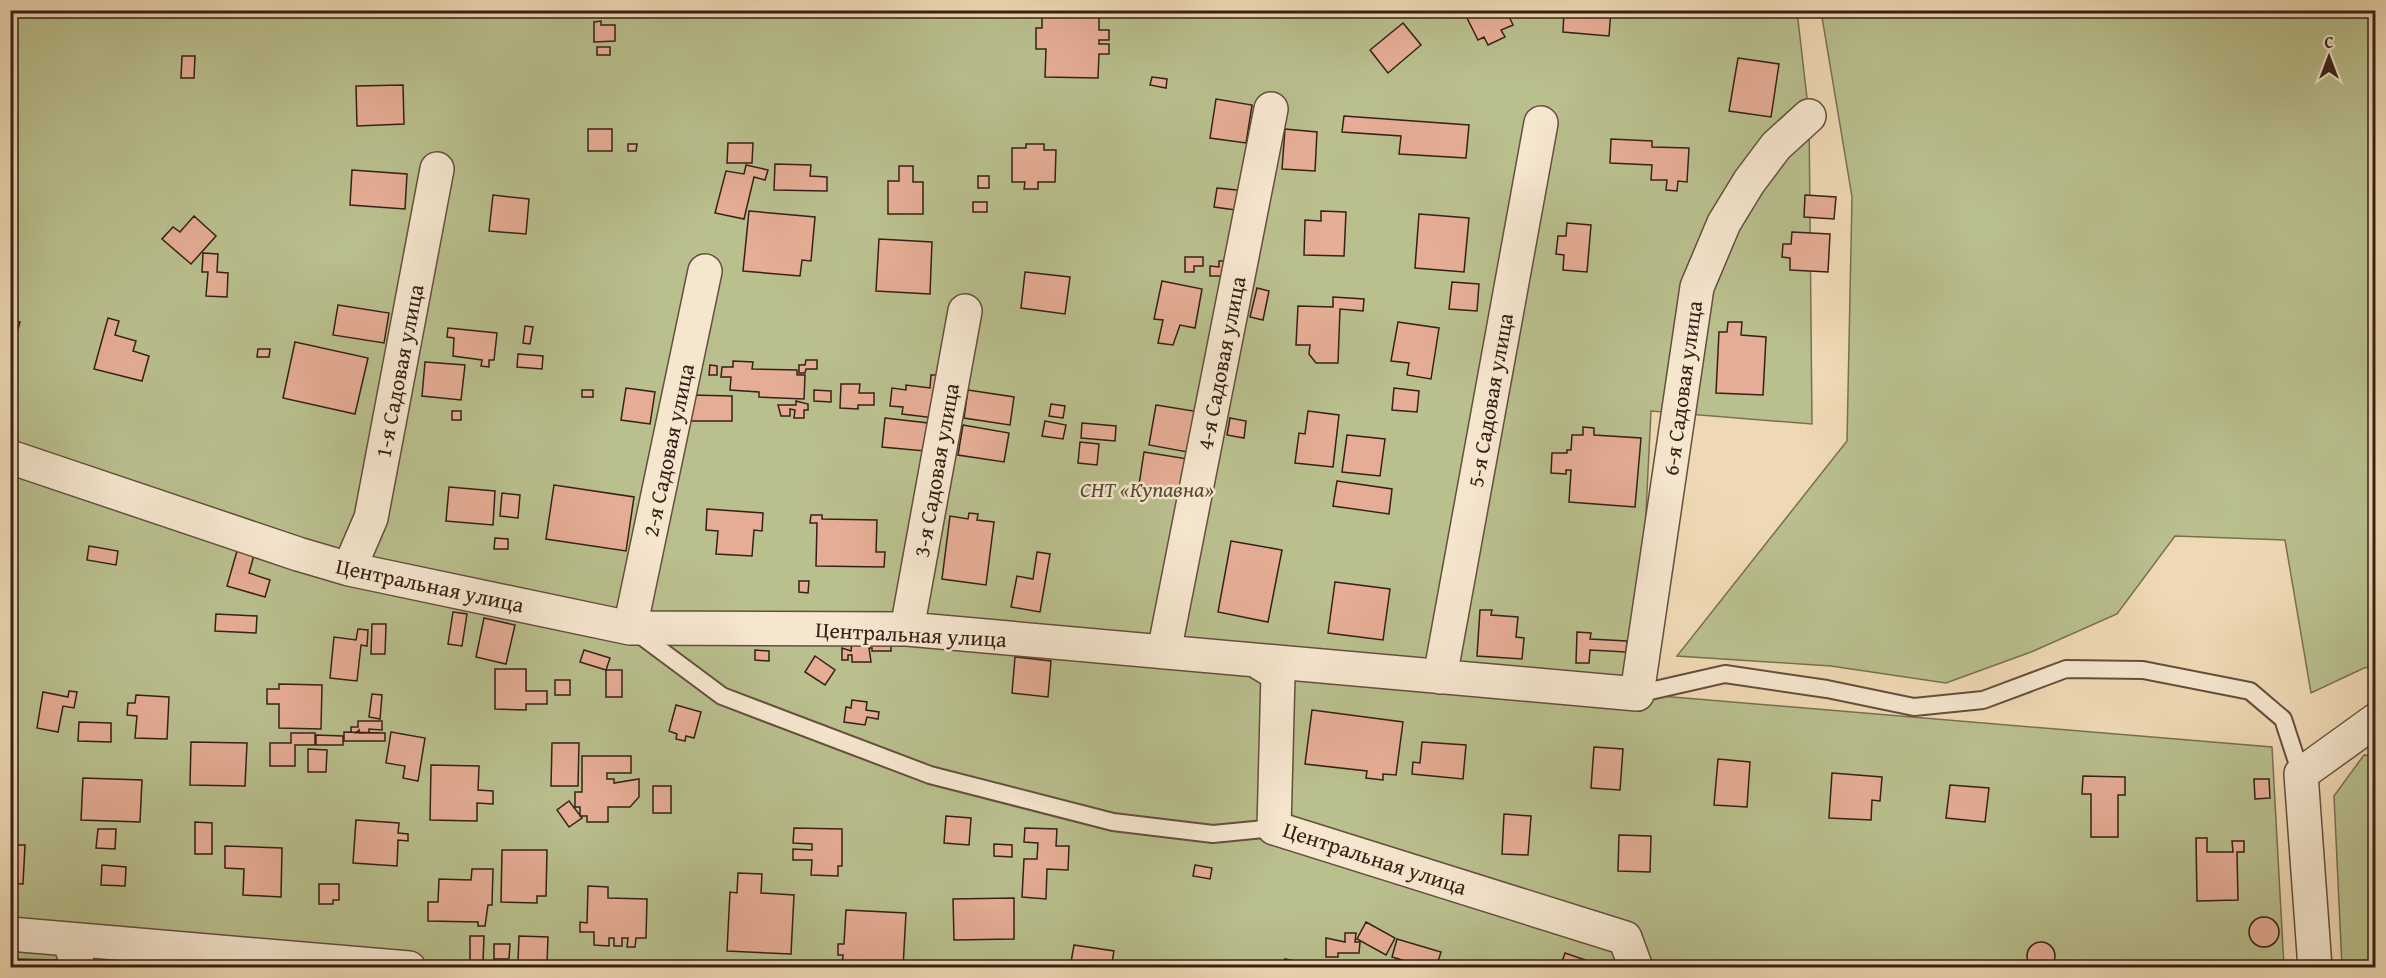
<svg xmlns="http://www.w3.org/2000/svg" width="2386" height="978" font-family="'Gentium Book Plus',serif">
  <rect width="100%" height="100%" fill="#efd9b4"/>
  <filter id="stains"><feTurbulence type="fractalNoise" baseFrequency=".00333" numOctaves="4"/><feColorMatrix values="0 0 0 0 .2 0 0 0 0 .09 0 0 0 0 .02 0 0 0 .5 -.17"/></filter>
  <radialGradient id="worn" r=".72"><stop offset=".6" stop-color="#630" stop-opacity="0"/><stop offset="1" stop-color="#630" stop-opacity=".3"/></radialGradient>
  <path fill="#b9bf8d" stroke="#787052" stroke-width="1.5" d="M10,11H1797L1809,116L1812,424L1651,411L1637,694L2272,747L2284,967H11Z
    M1821,11H2375V666L2364,668L2311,693L2285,540L2175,536L2117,614L2031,652L1946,683L1831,666L1677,656L1847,441L1852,197Z
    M2364,755L2375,756V967H2342L2334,796Z"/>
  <path fill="#e5ad95" stroke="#372017" stroke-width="1.5" d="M1042,10L1099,11V30H1109V40H1099V44H1109V54H1099L1098,78L1045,77L1046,49H1036V28H1042Z
    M1463,10H1506L1513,25L1501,30L1505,37L1488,45L1484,37L1478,40Z
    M1564,10H1611L1609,36L1563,32Z
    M601,21V25H615V41L594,42V22Z
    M1403,23L1421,45L1388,73L1370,50Z
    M597,47H610V55H597Z
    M182,56H195L194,78H181Z
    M1738,58L1779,64L1771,117L1729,111Z
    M1152,77L1167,79L1166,88L1150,85Z
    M403,85L404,124L357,126L356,86Z
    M1216,99L1252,105L1246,143L1210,138Z
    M1344,116L1469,125L1466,158L1399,154L1401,136L1342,132Z
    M588,129H612V151H588Z
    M1285,129L1317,132L1315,171L1282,169Z
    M1611,139L1652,141V147L1689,148L1687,182L1678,181L1677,191L1666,190L1667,180H1651L1652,165L1610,163Z
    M728,143H753L752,163H727Z
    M628,144H637L636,151H628Z
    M1026,144H1044V150H1056L1055,182H1038V189H1024L1025,182H1012V148H1026Z
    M775,164L811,165L810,176L827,177V191L774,190Z
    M746,165L768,170L765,180L754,177L744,219L715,213L726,171L744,174Z
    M899,166H913V182H923V214H888V181H899Z
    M352,170L407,174L405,209L350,205Z
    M978,176H989V188H978Z
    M1217,188L1246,191L1243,211L1214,207Z
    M493,195L529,199L526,234L489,231Z
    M1805,195L1836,197L1834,219L1804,217Z
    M973,202H987V212H973Z
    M749,211L815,217L811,261L802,260L800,276L743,271Z
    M1321,211L1346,212L1344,256L1304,255L1305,220L1321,221Z
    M1419,214L1469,218L1464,272L1415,268Z
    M194,216L216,236L191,264L162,239L173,227L180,232Z
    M1567,223L1591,225L1587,272L1563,270L1564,255L1556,254L1558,236H1566Z
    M1792,232L1830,234L1828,272L1790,270V258L1782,257L1783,244H1791Z
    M879,239L932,242L930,294L876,291Z
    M203,253L218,254L217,272L228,273L227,297L206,296L208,272H202Z
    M1185,257H1203V266H1194V272H1185Z
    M1219,261H1229L1228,276H1210V266L1219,267Z
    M1025,272L1070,277L1065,314L1021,308Z
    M1162,281L1202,289L1195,328L1180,325L1173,345L1158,343L1163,320L1154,319Z
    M1452,282L1479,284L1477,311L1449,309Z
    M1257,288L1269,291L1263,320L1250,317Z
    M1333,297L1364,299L1363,311L1340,309L1338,363H1316L1309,354L1310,345H1296L1298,306L1333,307Z
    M338,305L389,313L384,343L333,335Z
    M108,318L119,321L115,335L136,341L133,351L149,356L142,381L94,369Z
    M10,320L20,322L11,354H10Z
    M1398,322L1439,328L1431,379L1407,375L1409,363L1391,361Z
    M1728,322H1742L1741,335L1766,337L1763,395L1716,393L1719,332H1727Z
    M525,326L533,327L530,344L523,343Z
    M448,328L497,333L494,360H489V367L481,366L482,360L453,356L454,338L447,337Z
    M295,342L368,358L355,414L283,398Z
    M258,349H270L269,357H257Z
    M518,354L543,356L542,369L517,367Z
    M806,360H817V369H806L805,373H799V365H805Z
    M733,361L753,362L752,369L797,370V375H805L804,399L759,397V392L730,390L731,377H721L722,367H733Z
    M425,362L465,365L461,400L422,396Z
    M710,365L717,366V375H709Z
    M931,375H940L935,418L902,414L903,407L890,406L892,388L906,390V385L930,388Z
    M841,384H860L859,393H874V405H858V409L840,408Z
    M626,388L655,392L650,424L621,420Z
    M1394,388L1419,391L1417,412L1392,410Z
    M582,390H593V397H582Z
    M814,390L831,391V402L814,401Z
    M968,390L1014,397L1010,425L964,418Z
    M691,395L732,396V421H691Z
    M796,401L808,404V410H804V418H794L795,410L790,409V416H781L778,405H796Z
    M1051,404L1065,406L1063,418L1049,416Z
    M1156,405L1200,412L1193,453L1149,445Z
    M452,411H461V420H452Z
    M1308,411L1339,415L1333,467L1295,463L1299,433L1305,434Z
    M885,418L928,423L925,451L882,447Z
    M1230,418L1246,421L1244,438L1227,435Z
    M1045,421L1066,425L1063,439L1042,436Z
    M1082,423L1116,426L1115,441L1081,438Z
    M963,425L1009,433L1004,462L958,455Z
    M1583,427L1594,428V435L1641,438L1635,507L1569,502L1571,470H1566V474L1551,473L1552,453H1567V450H1571L1572,435H1583Z
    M1347,435L1385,439L1380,476L1342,472Z
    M1080,442L1099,444L1097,465L1078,463Z
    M1144,452L1188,459L1182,493L1139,485Z
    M1337,481L1392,489L1389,514L1333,506Z
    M554,485L634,497L626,551L546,539Z
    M449,487L495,491L493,525L446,521Z
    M502,493L520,495L518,518L500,516Z
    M707,509L763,513L762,531L754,530L752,556L716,554L718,531L706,530Z
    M969,513L978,514L977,520L994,522L986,585L942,579L950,516L968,519Z
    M811,515H822V519L877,520L876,552H885L884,567L816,566L817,523H810Z
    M495,538L508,539V549H494Z
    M1231,541L1282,550L1268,622L1218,612Z
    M89,546L118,551L116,565L87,560Z
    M237,551L254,555L249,573L270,580L265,597L227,586Z
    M1037,552L1050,554L1040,612L1011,607L1017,576L1033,579Z
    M799,581H809L808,593L799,592Z
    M1335,582L1390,589L1383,640L1328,633Z
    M1480,610H1492L1491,615L1518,617L1516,637L1524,638L1522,659L1477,656Z
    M453,612L467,614L462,646L448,644Z
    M216,614L257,616L256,633L215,631Z
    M484,618L515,625L506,664L476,657Z
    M372,624H386L385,654H371Z
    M358,629L368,630L367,646L361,645L357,681L330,678L334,637L356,640Z
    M1577,632L1591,633L1590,639L1627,641L1626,652L1590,650L1589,663H1576Z
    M868,636H891V651H872V648H869L871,662H852V655H848V660H842V648L851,651L852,641H865V646H868Z
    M584,650L610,658L606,670L580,662Z
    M755,650L769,651V661L755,660Z
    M815,656L835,670L825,685L805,672Z
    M1015,657L1051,661L1048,697L1012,693Z
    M495,669H526V691H547V704H526V710L495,709Z
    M606,670H622V697H606Z
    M555,680H570V695H555Z
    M279,684L322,685L321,729L279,728V704H267V689H279Z
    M69,691L77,692L74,708L63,706L58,732L37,728L43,692L68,697Z
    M372,694L382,695L380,719L369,717Z
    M136,695L169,697L167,739L135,738L137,716L127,715L128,703H135Z
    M852,700L867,702L866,710L879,712L878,719L867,717L865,725L844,722L846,707L851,708Z
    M676,705L701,712L694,738L686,736L685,741L676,739L677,734L669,731Z
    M1312,710L1403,722L1396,775L1383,774V780L1366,778L1367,771L1305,764Z
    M358,721H382V730L369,729V733H359V730L356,733L351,732V727H358Z
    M79,722L111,723V742L78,741Z
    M344,732L385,733V741H344Z
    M391,732L425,738L418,781L403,778L405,766L386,763Z
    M291,733H315V745H295V766H270V743H291Z
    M316,735L343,736V745H316Z
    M191,742L247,743L245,786L190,785Z
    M1422,742L1466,745L1463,779L1412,774L1413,762L1420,763Z
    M552,743H579L578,786H551Z
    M1594,747L1623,749L1620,790L1591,788Z
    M308,749L327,750L326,772H308Z
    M582,756H631V773H607V779H614V783L639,779V797L630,807H608V822H587V816H580V807H575V792H582Z
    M1718,759L1750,762L1747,807L1714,805Z
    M431,765L479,766L478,790L493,791V804L477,803V821L430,820Z
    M1832,773L1882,777L1880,801L1872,800L1871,820L1829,818Z
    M2083,776L2125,777V795H2118V837H2091V794H2082Z
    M83,778L142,780L140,822L81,820Z
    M2254,779H2269L2270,798L2255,799Z
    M1950,785L1989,788L1985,822L1946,818Z
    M653,786H671V813H653Z
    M569,801L582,818L569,827L557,810Z
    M1504,814L1531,816L1528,855L1502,854Z
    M946,816L971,818L969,845L944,843Z
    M356,820L399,823L398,833L408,834V841L398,840L397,866L353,863Z
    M195,822L212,823V854H195Z
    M794,828L842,829V866H838V876L811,875L812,860H793V849L812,850V844L793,843Z
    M1025,828L1057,829L1056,846H1069L1068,870L1047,869L1046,899L1022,897L1024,859H1037L1038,843L1024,842Z
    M98,829H116L115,849L96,848Z
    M1619,835L1651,836L1650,872L1618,871Z
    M2196,838H2207V852H2233L2232,841H2244V852H2237L2238,900L2197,901Z
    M994,844L1012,845V857L994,856Z
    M10,845H25L23,884L10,883Z
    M225,846L282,848L281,897L243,895L244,869L225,868Z
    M502,850H547L546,896H537V903L501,902Z
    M102,865L126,867L125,886L101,885Z
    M1195,865L1212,868L1210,879L1193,876Z
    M472,869H493L492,905H488L485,926H478V922L428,921V902H438L439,879L471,880Z
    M738,873L762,874L761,893L794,895L791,954L727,951L730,892L737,893Z
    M319,884H339V900H333V904H319Z
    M588,886L608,887V898L647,899L646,938H636L635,947H627L628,938H622V946H614V938H609V946L594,945V932H580V922L587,923Z
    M1014,898V939L954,940L953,899Z
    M846,910L906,913L903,968L842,967L843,955H838V944H844Z
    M2249 932a15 15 0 1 1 30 0a15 15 0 1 1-30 0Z
    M1366,922L1395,938L1386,955L1357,939Z
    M1345,933H1356L1355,942H1360L1359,953H1338V957H1326V938L1345,942Z
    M470,936H484L483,962L470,961Z
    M519,936L548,937L547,964L518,963Z
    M1397,939L1441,952L1436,968H1419V965L1392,957Z
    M2027 956a14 14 0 1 1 28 0a14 14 0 1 1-28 0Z
    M494,944H510L509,959H494Z
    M1074,945L1114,951L1111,968H1070Z
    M1565,953L1605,967L1560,968Z
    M14,959L59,960L58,968H14Z
    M1285,959L1320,966L1319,968H1283Z"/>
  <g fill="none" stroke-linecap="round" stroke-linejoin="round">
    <defs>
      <path id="service" d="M636,632L722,696L930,775L1113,822L1213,834L1274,828
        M1637,694L1725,674L1827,689L1914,707L1983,700L2066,669L2143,670L2250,691L2283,719L2301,774"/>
      <path id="minor" d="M10,457L298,554L349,569L630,628L907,629L1637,694L1697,287L1724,223L1749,182L1776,146L1809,116
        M349,569L371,518L437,169
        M630,628L705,271
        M907,629L965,311
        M1164,652L1271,109
        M1255,660L1278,674L1274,828L1625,938L1636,968
        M1440,677L1541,123
        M10,934L409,968
        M68,939L77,962L76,968
        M2315,968L2301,774L2376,720"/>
    </defs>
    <use href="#service" stroke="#654e3e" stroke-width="20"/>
    <use href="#minor" stroke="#654e3e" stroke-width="36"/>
    <use href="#service" stroke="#f5e6ce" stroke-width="16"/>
    <use href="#minor" stroke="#f5e6ce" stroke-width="33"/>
  </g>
  <g text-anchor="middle" stroke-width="5" stroke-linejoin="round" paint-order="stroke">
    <g font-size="22" fill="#372017" stroke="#f5e6ce">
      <text transform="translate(1221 363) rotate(-79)" y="8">4-я Садовая улица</text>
      <text transform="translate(399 371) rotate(-79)" y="8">1-я Садовая улица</text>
      <text transform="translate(1682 388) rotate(-82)" y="8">6-я Садовая улица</text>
      <text transform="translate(1490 400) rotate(-80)" y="8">5-я Садовая улица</text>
      <text transform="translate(668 450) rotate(-78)" y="8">2-я Садовая улица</text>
      <text transform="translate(936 470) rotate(-80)" y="8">3-я Садовая улица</text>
      <text transform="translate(430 585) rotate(12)" y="8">Центральная улица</text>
      <text transform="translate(911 634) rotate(3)" y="8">Центральная улица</text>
      <text transform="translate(1375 858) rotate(18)" y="8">Центральная улица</text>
    </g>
    <g font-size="22" font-style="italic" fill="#584834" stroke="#f5e6ce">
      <text x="1147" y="497">СНТ «Купавна»</text>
    </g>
  </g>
  <rect width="2386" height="978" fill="none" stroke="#efd9b4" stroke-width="36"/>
  <rect x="12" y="12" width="2362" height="954" fill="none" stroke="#372017" stroke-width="3"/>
  <rect x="18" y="18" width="2350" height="942" fill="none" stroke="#372017" stroke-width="1.5"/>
  <g transform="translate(2329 57)" stroke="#f5e6ce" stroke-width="4.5" paint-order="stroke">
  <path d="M0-4.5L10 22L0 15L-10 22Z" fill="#372017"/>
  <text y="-9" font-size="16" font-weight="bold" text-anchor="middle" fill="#372017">С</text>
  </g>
  <rect width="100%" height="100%" filter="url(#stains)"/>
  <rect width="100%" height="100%" fill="url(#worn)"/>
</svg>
